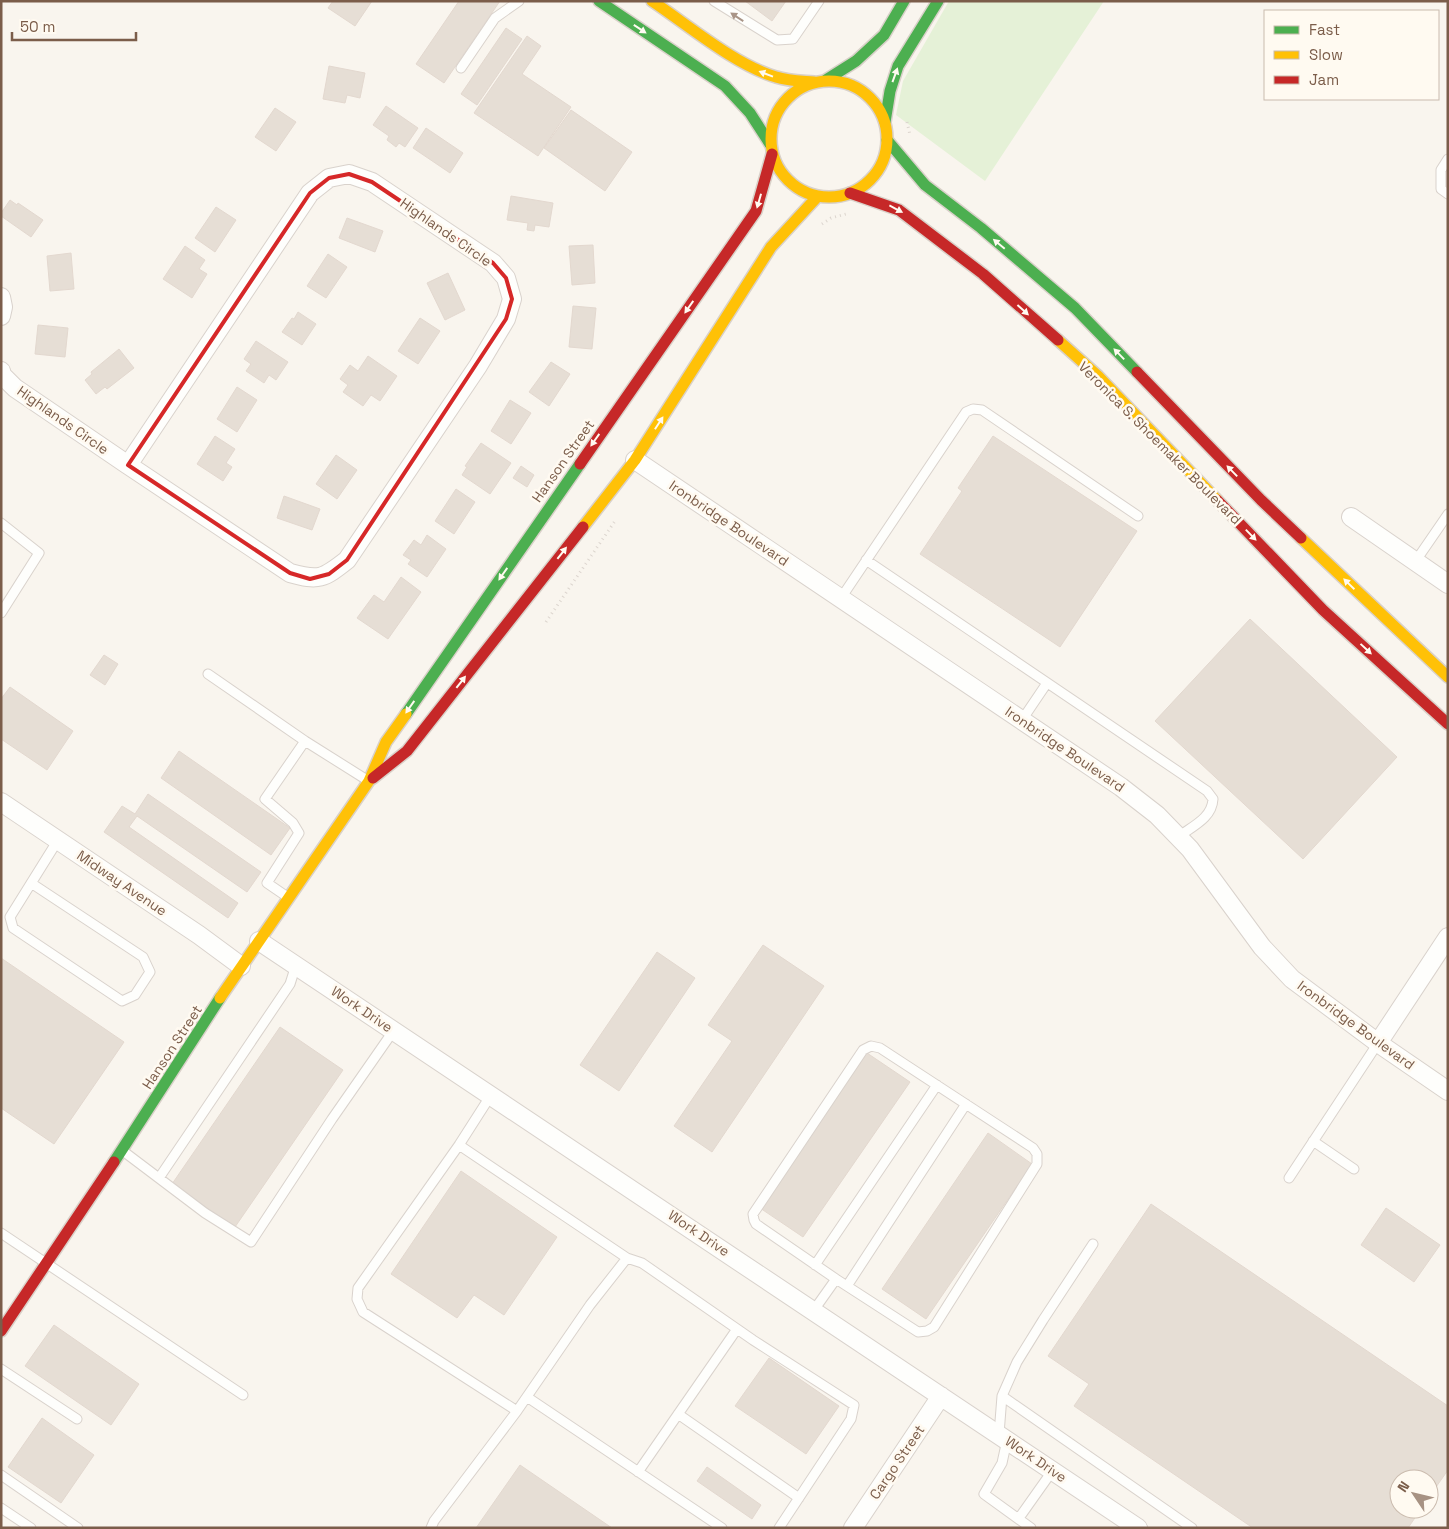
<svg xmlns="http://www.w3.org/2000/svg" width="1449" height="1529" font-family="'Space Grotesk',sans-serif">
  <rect width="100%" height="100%" fill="#f9f5ee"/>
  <path fill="#e5f1d7" d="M949,1H1104L985,181L896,115L903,81Z"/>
  <path fill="#e6ded5" stroke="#e3d8cf" d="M333,1H372L355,26L328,8Z
    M459,1H500L444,83L416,64Z
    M745,1H786L772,21Z
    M506,28L522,39L477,105L461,94Z
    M527,36L541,46L522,74L571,107L538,156L474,113Z
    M329,66L365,73L360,98L347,95L345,103L323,99Z
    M386,106L418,128L405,147L399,143L396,147L387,140L389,136L373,125Z
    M275,108L296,122L276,151L255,137Z
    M571,110L632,152L605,191L544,148Z
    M426,128L463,153L450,173L413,148Z
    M511,196L553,203L549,227L535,225L534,231L527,230L528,223L507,220Z
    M10,200L17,205L18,203L43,220L31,237L1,216V213Z
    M216,207L236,220L215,252L195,238Z
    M347,218L383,231L375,252L339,238Z
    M593,245L595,283L572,285L569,246Z
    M185,246L205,260L199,269L207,274L192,298L163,279Z
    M71,253L74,289L50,291L47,256Z
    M328,254L347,267L326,298L307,286Z
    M448,273L465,310L445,320L427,283Z
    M573,306L596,308L592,349L569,347Z
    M298,312L316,324L302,345L282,332L292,318L294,319Z
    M420,318L440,331L418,364L398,351Z
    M38,325L68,328L65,357L35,354Z
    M256,341L288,362L276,380L269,375L264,383L246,371L251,364L244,359Z
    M119,349L134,368L107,389L105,387L96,394L85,380L92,374L91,372Z
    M368,356L397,376L380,401L371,395L363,406L343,392L348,385L340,379L350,365L358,371Z
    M551,362L570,374L549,406L529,392Z
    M237,387L257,400L237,432L217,419Z
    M510,400L531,413L511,444L491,431Z
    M215,436L235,449L226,463L232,467L223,481L197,464Z
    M993,436L1137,531L1060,647L920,554L962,491L958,488Z
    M481,443L511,463L490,494L462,475L467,467L465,466Z
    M336,455L357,470L337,499L316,484Z
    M521,466L534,475L527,487L513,478Z
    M456,489L475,502L454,534L435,521Z
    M284,496L320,509L312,530L277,518Z
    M427,535L446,549L427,577L408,564L411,560L403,555L414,540L421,545Z
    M401,577L421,592L388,639L357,618L374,595L384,602Z
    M1250,619L1397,757L1303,859L1155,721Z
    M104,655L118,664L105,685L90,675Z
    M10,687L73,731L47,770L1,739V699Z
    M179,751L290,828L271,855L161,778Z
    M148,794L261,872L247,892L137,816L129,827L238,903L228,918L104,832L122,806L135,814Z
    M763,945L824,986L712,1152L674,1126L732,1041L708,1025Z
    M657,952L695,978L619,1091L580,1065Z
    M1,958L124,1042L54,1144L1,1108Z
    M280,1027L343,1070L235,1227L172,1184Z
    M867,1053L910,1082L803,1237L760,1208Z
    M988,1133L1032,1164L926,1319L882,1289Z
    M461,1171L557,1237L504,1315L474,1295L457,1318L391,1274Z
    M1151,1204L1448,1406V1470L1429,1497V1479H1399V1509H1421L1408,1528H1253L1074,1406L1089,1384L1048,1356Z
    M1386,1208L1440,1245L1414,1282L1361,1245Z
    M54,1325L139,1384L111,1425L25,1366Z
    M769,1358L839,1406L806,1454L735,1406Z
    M42,1418L94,1455L61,1503L8,1467Z
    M520,1465L612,1528H476Z
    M707,1467L761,1505L752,1519L697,1481Z"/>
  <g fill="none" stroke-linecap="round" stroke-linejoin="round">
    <defs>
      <path id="lane" d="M714,1L777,40L793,39L819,1
        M461,68L495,18L519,1
        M1448,159L1441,170V189L1448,194
        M1,523L39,553L1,613
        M866,560L1207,791L1213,799C1212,818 1193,826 1178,837
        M1415,562L1448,514
        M841,598L966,412L973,409L982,410L1138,516
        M208,674L305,741L367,780
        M1022,720L1047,683
        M31,883L143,957L150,972L135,995L122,1001L13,928L10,917L58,840
        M286,896L267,883L299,833L293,823L265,799L305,741
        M491,1095L459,1145L358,1288L357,1299L363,1312L517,1411
        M1313,1141L1354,1169
        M459,1145L627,1258
        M123,1151L205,1213L251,1242L332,1119L394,1030
        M159,1178L290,984L296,965
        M1289,1178L1378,1043
        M1,1233L243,1395
        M815,1265L937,1085
        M847,1286L966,1104
        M814,1310L836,1279L756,1224L754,1220L753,1214L863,1050L871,1046L880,1048L1033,1148L1037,1154V1164L934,1327L927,1331L918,1332L836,1279
        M1,1369L77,1419
        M1002,1396L1192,1528
        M527,1397L722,1528
        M678,1414L799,1498
        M999,1434L1002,1396L1017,1362L1043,1320L1093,1244
        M1007,1440L1002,1463L984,1494L1031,1528
        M638,1472L737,1329
        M1,1475L78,1528
        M1,1508L31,1528
        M1019,1518L1053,1470
        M431,1528L434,1521L517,1411L590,1305L627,1258L642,1263L753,1340L854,1405L851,1419L779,1528"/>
      <path id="street" d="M349,174L372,182L493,263L506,278L512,299L506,319L478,366L347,560C323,579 319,581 290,573L128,465L310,193L329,178Z
        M1,297L3,307L1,316
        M1,371L2,375L15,388L128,465
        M635,460L1121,787L1157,815L1190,849L1262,947L1292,979L1378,1043L1448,1091
        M1351,517L1448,584
        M1,802L199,935L241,966
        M259,941L1138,1528
        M1378,1043L1448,937
        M853,1528L941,1396"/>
      <path id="fast" d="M599,1L725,86L750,113L770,144
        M826,80L856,61L884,35L904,1
        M885,122L890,91L898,66L938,1
        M887,140L925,185L981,228L1075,308L1137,372
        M406,714L580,464
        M114,1162L220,998"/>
      <path id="slow" d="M652,1C688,25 735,65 776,77C788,81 802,81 814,82
        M771 139a58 58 0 1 1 116 0a58 58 0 1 1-116 0Z
        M1058,340L1098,376L1217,500
        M583,527L635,460L771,247L818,196
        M1301,538L1448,677
        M220,998L369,781L386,742L406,714"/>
      <path id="jam" d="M850,193L899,210L983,274L1058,340
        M1137,372L1261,500L1301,538
        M580,464L756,211L772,154
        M1217,500L1323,610L1448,724
        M373,778L407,751L583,527
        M1,1331L114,1162"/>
    </defs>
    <use href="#lane" stroke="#d9d2cc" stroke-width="11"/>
    <use href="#street" stroke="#d9d2cc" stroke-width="20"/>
    <use href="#fast" stroke="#d9d1c9" stroke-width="14"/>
    <use href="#slow" stroke="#d9d1c9" stroke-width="14"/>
    <use href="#jam" stroke="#d9d1c9" stroke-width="14"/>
    <path stroke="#dcd5ce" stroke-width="3" stroke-dasharray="1 4" stroke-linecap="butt" d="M907,122L910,135
      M822,224L831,218L846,214
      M546,622L615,521"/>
    <use href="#lane" stroke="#fefefc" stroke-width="9"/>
    <use href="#street" stroke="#fefefc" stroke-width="18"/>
    <use href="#fast" stroke="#4caf50" stroke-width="11"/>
    <use href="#slow" stroke="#ffc107" stroke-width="11"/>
    <use href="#jam" stroke="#c62828" stroke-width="11"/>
  </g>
  <defs><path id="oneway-solid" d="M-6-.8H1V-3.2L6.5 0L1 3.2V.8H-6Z" transform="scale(1.25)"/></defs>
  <use fill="#a99588" href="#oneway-solid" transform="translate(737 17) rotate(-147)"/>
  <g fill="#fffaf1">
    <use href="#oneway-solid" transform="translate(640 29) rotate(34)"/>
    <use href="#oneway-solid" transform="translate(766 74) rotate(-159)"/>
    <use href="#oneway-solid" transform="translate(895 75) rotate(-70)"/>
    <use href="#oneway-solid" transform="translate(759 201) rotate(106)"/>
    <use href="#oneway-solid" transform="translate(896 209) rotate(28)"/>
    <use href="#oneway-solid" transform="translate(999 244) rotate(-140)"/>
    <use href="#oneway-solid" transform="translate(689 307) rotate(125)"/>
    <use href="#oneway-solid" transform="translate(1023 310) rotate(42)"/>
    <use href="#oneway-solid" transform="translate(1119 354) rotate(-134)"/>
    <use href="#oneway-solid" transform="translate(659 423) rotate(-57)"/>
    <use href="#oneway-solid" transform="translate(595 440) rotate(125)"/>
    <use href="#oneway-solid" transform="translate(1232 471) rotate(-134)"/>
    <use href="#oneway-solid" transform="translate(1251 535) rotate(46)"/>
    <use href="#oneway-solid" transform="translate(562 553) rotate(-52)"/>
    <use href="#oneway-solid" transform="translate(503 574) rotate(125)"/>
    <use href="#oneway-solid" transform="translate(1349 584) rotate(-136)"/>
    <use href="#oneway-solid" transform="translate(1366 649) rotate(43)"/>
    <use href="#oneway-solid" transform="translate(461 682) rotate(-52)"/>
    <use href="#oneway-solid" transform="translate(410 707) rotate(125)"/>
  </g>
  <path fill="none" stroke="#d62828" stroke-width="4" stroke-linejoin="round" d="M349,174L372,182L493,263L506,278L512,299L506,319L347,560L329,574L310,579L290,573L128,465L310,193L329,178Z"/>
  <g text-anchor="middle" stroke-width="5" stroke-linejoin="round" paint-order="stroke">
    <g font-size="14" fill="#7b5d4a" stroke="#fffaf1">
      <text transform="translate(446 232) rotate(35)" y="5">Highlands Circle</text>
      <text transform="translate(63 420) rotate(35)" y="5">Highlands Circle</text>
      <text transform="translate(1160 443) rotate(45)" y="5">Veronica S. Shoemaker Boulevard</text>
      <text transform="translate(563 461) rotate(-55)" y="5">Hanson Street</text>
      <text transform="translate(729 523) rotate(34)" y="5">Ironbridge Boulevard</text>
      <text transform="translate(1065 749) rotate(34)" y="5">Ironbridge Boulevard</text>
      <text transform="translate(122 883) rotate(34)" y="5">Midway Avenue</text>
      <text transform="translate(362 1009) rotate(34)" y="5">Work Drive</text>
      <text transform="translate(1356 1025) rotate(36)" y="5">Ironbridge Boulevard</text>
      <text transform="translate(172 1047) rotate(-57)" y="5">Hanson Street</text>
      <text transform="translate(699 1233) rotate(34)" y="5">Work Drive</text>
      <text transform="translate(1036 1459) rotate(34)" y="5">Work Drive</text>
      <text transform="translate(897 1462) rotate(-56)" y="5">Cargo Street</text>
    </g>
  </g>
  <rect width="1449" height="1529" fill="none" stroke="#7b5d4a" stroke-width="5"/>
  <rect x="1264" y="10" width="175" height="90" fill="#fffaf1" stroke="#cabbae"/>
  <rect x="1274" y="26" width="25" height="8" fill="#4caf50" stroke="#cabbae"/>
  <text x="1309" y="35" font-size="15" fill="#7b5d4a">Fast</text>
  <rect x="1274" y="51" width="25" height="8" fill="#ffc107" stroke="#cabbae"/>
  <text x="1309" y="60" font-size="15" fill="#7b5d4a">Slow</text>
  <rect x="1274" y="76" width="25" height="8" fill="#c62828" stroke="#cabbae"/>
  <text x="1309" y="85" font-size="15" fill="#7b5d4a">Jam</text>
  <g transform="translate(1414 1494) rotate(305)"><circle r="24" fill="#fffaf1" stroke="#cabbae"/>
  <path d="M0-4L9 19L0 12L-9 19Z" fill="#a79283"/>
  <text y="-8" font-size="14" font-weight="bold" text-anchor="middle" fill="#7b5d4a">N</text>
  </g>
  <path d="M12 32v8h124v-8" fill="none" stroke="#7b5d4a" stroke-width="2.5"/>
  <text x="20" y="32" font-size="15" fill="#7b5d4a" stroke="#fffaf1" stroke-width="4" paint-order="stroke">50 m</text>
</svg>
